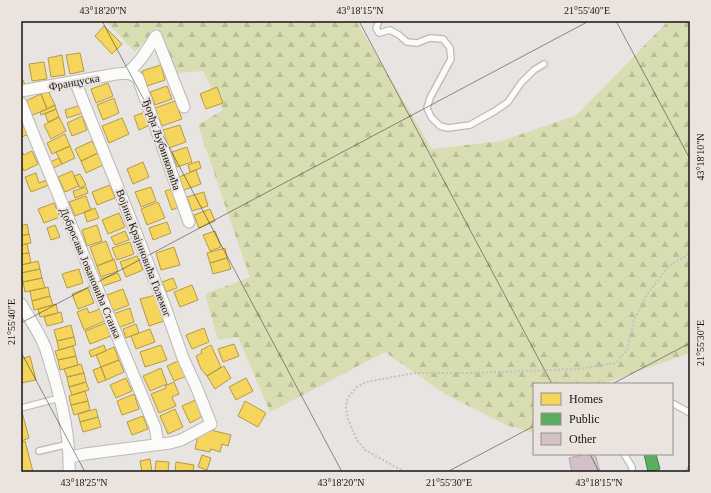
<svg xmlns="http://www.w3.org/2000/svg" width="711" height="493" font-family="Georgia,serif">
  <defs>
    <pattern id="forest-firs" width="22" height="20" patternUnits="userSpaceOnUse"><rect width="22" height="20" fill="#d8deb2"/><path d="M5 1l3.5 6h-7zM16 11l3.5 6h-7z" fill="#b9be98"/></pattern>
  </defs>
  <rect width="100%" height="100%" fill="#e7e4e1"/>
  <path fill="url(#forest-firs)" d="M106,21H356L432,149L501,141L577,115L668,21H690V353L603,384H534V433L506,425L445,394L385,352L270,412L238,337L218,340L205,294L250,277L230,220L198,125L223,110L203,71L177,73L157,27L135,52Z"/>
  <path fill="#f6d55c" stroke="#b39b46" d="M104,26L122,44L112,54L95,36Z
    M80,53L84,71L70,74L66,55Z
    M62,55L65,75L51,77L48,58Z
    M44,62L47,79L32,81L29,64Z
    M161,65L165,80L147,86L142,71Z
    M21,77L25,84L21,86Z
    M108,83L113,96L96,103L91,89Z
    M167,86L172,99L155,105L150,92Z
    M217,87L223,103L206,109L200,94Z
    M48,91L55,105L47,109L41,94Z
    M41,94L47,109L30,116L23,102Z
    M114,98L119,113L103,120L97,105Z
    M175,101L182,119L162,126L155,108Z
    M55,105L56,109L41,115L40,112Z
    M81,105L83,113L67,118L65,110Z
    M56,109L59,117L48,122L45,114Z
    M145,112L150,125L139,130L134,116Z
    M82,116L87,130L72,136L67,123Z
    M59,117L66,131L51,139L44,125Z
    M122,118L129,134L109,143L102,126Z
    M23,124L27,135L21,137V125Z
    M180,125L186,142L169,148L163,130Z
    M65,134L70,146L52,154L47,143Z
    M92,141L98,153L81,161L75,149Z
    M70,146L75,158L62,164L56,152Z
    M187,147L192,162L177,167L172,152Z
    M21,150L24,155L32,151L38,164L24,171L21,165Z
    M98,153L103,165L86,173L81,161Z
    M59,158L62,164L53,168L50,162Z
    M199,161L201,168L190,172L188,165Z
    M143,162L149,177L133,184L127,169Z
    M196,170L201,184L184,190L179,177Z
    M72,171L79,186L65,192L58,177Z
    M36,173L39,183L47,180L49,185L31,192L25,177Z
    M80,174L86,185L80,188L74,176Z
    M110,185L115,198L97,205L92,192Z
    M86,187L88,193L75,198L73,191Z
    M151,187L156,201L141,207L135,192Z
    M172,189L179,207L172,210L165,191Z
    M204,192L208,206L192,211L187,197Z
    M86,196L91,210L75,216L69,202Z
    M158,202L165,218L147,225L141,209Z
    M54,203L60,217L44,223L38,209Z
    M95,208L99,218L87,222L84,212Z
    M210,209L215,221L199,228L194,215Z
    M119,213L125,227L108,234L102,220Z
    M167,222L171,233L153,240L149,228Z
    M27,224L29,234L21,236V226Z
    M55,225L60,237L51,240L47,228Z
    M97,225L102,241L87,246L82,230Z
    M125,231L129,240L115,245L111,237Z
    M215,231L221,247L210,251L203,235Z
    M29,234L31,243L21,245V236Z
    M106,241L113,260L97,266L90,247Z
    M130,242L134,254L117,260L112,248Z
    M27,244L29,253L21,254V245Z
    M174,247L180,265L161,270L156,253Z
    M225,248L227,258L210,263L207,253Z
    M29,253L31,263L21,265V254Z
    M137,256L143,270L126,277L120,262Z
    M227,258L231,269L213,274L210,263Z
    M114,259L118,271L101,277L97,266Z
    M38,261L40,269L21,273V265Z
    M40,269L42,278L23,282L21,273Z
    M79,269L83,283L67,288L62,274Z
    M118,273L121,280L100,287L98,280Z
    M42,278L45,288L25,292L23,282Z
    M173,278L177,288L166,292L162,282Z
    M192,285L198,300L180,307L174,292Z
    M48,287L50,296L32,301L30,291Z
    M88,288L94,303L78,309L72,294Z
    M123,289L129,305L113,311L107,295Z
    M156,295L164,321L149,326L140,299Z
    M50,296L53,305L34,310L32,301Z
    M56,304L58,313L40,317L38,309Z
    M87,308L89,313L100,309L105,321L84,330L77,312Z
    M130,308L134,322L118,328L113,314Z
    M61,312L63,322L47,326L44,317Z
    M106,323L111,336L90,344L85,331Z
    M136,324L139,333L126,338L123,329Z
    M71,325L74,337L57,341L54,330Z
    M204,328L209,342L192,349L186,335Z
    M150,329L155,342L136,349L131,336Z
    M74,337L76,345L59,350L57,341Z
    M234,344L239,356L223,362L218,349Z
    M104,345L106,351L91,357L89,351Z
    M161,345L167,360L145,367L140,352Z
    M211,345L221,367L207,376L201,369L196,356L202,353L201,350Z
    M73,346L76,356L58,360L55,351Z
    M114,347L119,360L101,367L96,355Z
    M30,356L36,380L21,383V359Z
    M76,356L78,365L60,370L58,360Z
    M119,360L124,372L106,380L101,367Z
    M180,360L187,376L174,381L167,366Z
    M81,364L84,373L67,377L64,369Z
    M224,366L231,378L215,389L207,376Z
    M101,367L106,380L98,383L93,370Z
    M161,368L167,384L150,391L143,376Z
    M84,373L86,382L69,387L67,377Z
    M126,378L132,391L116,398L110,385Z
    M246,378L253,391L236,400L229,387Z
    M86,382L89,390L72,395L69,387Z
    M174,382L179,394L172,397L176,406L159,413L151,394L166,388L165,386Z
    M85,391L88,401L71,405L69,396Z
    M134,394L139,409L122,415L117,401Z
    M198,399L205,415L190,423L182,406Z
    M88,401L90,410L74,415L71,405Z
    M245,401L266,413L258,427L238,416Z
    M96,409L98,417L80,422L78,414Z
    M175,409L183,427L168,434L160,416Z
    M22,412L29,438L21,441V413Z
    M143,416L148,429L132,435L127,422Z
    M98,417L101,427L83,432L80,422Z
    M207,429L231,435L228,446L222,444L220,452L211,449L210,452L195,449L199,431Z
    M25,441L33,472H21V442Z
    M202,455L211,458L207,470L198,467Z
    M150,459L152,472H142L140,461Z
    M156,461L169,462L168,472H155Z
    M176,462L194,465L193,472H175Z"/>
  <path fill="#5aae61" stroke="#468049" d="M644,454H656L660,469L648,472Z"/>
  <path fill="#d4c1c7" stroke="#acaaa9" d="M586,454H595L600,472H572L569,458Z
    M690,465V472H684Z"/>
  <g fill="none" stroke-linecap="round" stroke-linejoin="round">
    <defs>
      <path id="lane" d="M379,21L376,28L379,33L390,30L399,35L407,42L417,43L430,38L443,39L450,48L451,59L430,98L427,108L431,117L440,126L448,128L470,125L495,111L508,102L521,83L534,70L544,64
        M672,403L690,413
        M21,408L60,398
        M39,451L69,444
        M624,454L632,467V472"/>
      <path id="street" d="M127,73C140,63 147,50 156,36L184,107
        M21,91L116,74C126,73 130,72 138,78L189,222
        M21,103L34,136L155,427L158,444
        M21,304C29,318 39,332 45,347C48,355 50,365 53,373C63,407 70,437 69,472
        M70,457L85,454L170,443L181,440L211,424L198,391L183,358L164,304L123,200L75,81"/>
    </defs>
    <use href="#lane" stroke="#bcb9b7" stroke-width="8"/>
    <use href="#street" stroke="#bcb9b7" stroke-width="13"/>
    <path stroke="#c3c2c1" stroke-width="2" stroke-dasharray="2 2" stroke-linecap="butt" d="M405,472L365,450L357,440L352,429L348,419L346,408L347,400L350,395L357,387L366,382L415,373H469L578,369L616,363L627,350L634,320L648,293L669,266L687,255L690,251"/>
    <use href="#lane" stroke="#fbfbfa" stroke-width="5.5"/>
    <use href="#street" stroke="#fbfbfa" stroke-width="11"/>
  </g>
  <path fill="none" stroke="#161412" stroke-width="1" stroke-opacity="0.45" d="M102,21L342,472M359,21L552,384M616,21L690,159M21,323L589,21M21,352L85,472M612,384L690,343M590,454L599,472M447,472L534,426"/>
  <g text-anchor="middle" stroke-width="4" stroke-linejoin="round" paint-order="stroke">
    <g font-size="11" fill="#161412" stroke="#eae3de">
      <text transform="translate(74 82) rotate(-10)" y="4">Француска</text>
      <text transform="translate(162 144) rotate(71)" y="4">Ђорђа Љубинковића</text>
      <text transform="translate(144 253) rotate(69)" y="4">Војина Крајиновића Големог</text>
      <text transform="translate(91 273) rotate(67)" y="4">Добросава Јовановића Станка</text>
    </g>
  </g>
  <rect width="711" height="493" fill="none" stroke="#eae3de" stroke-width="44"/>
  <rect x="533" y="383" width="140" height="72" fill="#eae3de" stroke="#95908c"/>
  <rect x="541" y="393" width="20" height="12" fill="#f6d55c" stroke="#95908c"/>
  <text x="569" y="403" font-size="12" fill="#161412">Homes</text>
  <rect x="541" y="413" width="20" height="12" fill="#5aae61" stroke="#95908c"/>
  <text x="569" y="423" font-size="12" fill="#161412">Public</text>
  <rect x="541" y="433" width="20" height="12" fill="#d4c1c7" stroke="#95908c"/>
  <text x="569" y="443" font-size="12" fill="#161412">Other</text>
  <rect x="22" y="22" width="667" height="449" fill="none" stroke="#161412" stroke-width="1.5"/>
  <g font-size="10" text-anchor="middle" fill="#161412">
    <text x="103" y="14">43°18'20"N</text>
    <text x="360" y="14">43°18'15"N</text>
    <text x="587" y="14">21°55'40"E</text>
    <text transform="translate(700 157) rotate(-90)" y="4">43°18'10"N</text>
    <text transform="translate(11 322) rotate(-90)" y="4">21°55'40"E</text>
    <text transform="translate(700 343) rotate(-90)" y="4">21°55'30"E</text>
    <text x="84" y="486">43°18'25"N</text>
    <text x="341" y="486">43°18'20"N</text>
    <text x="449" y="486">21°55'30"E</text>
    <text x="599" y="486">43°18'15"N</text>
  </g>
</svg>
